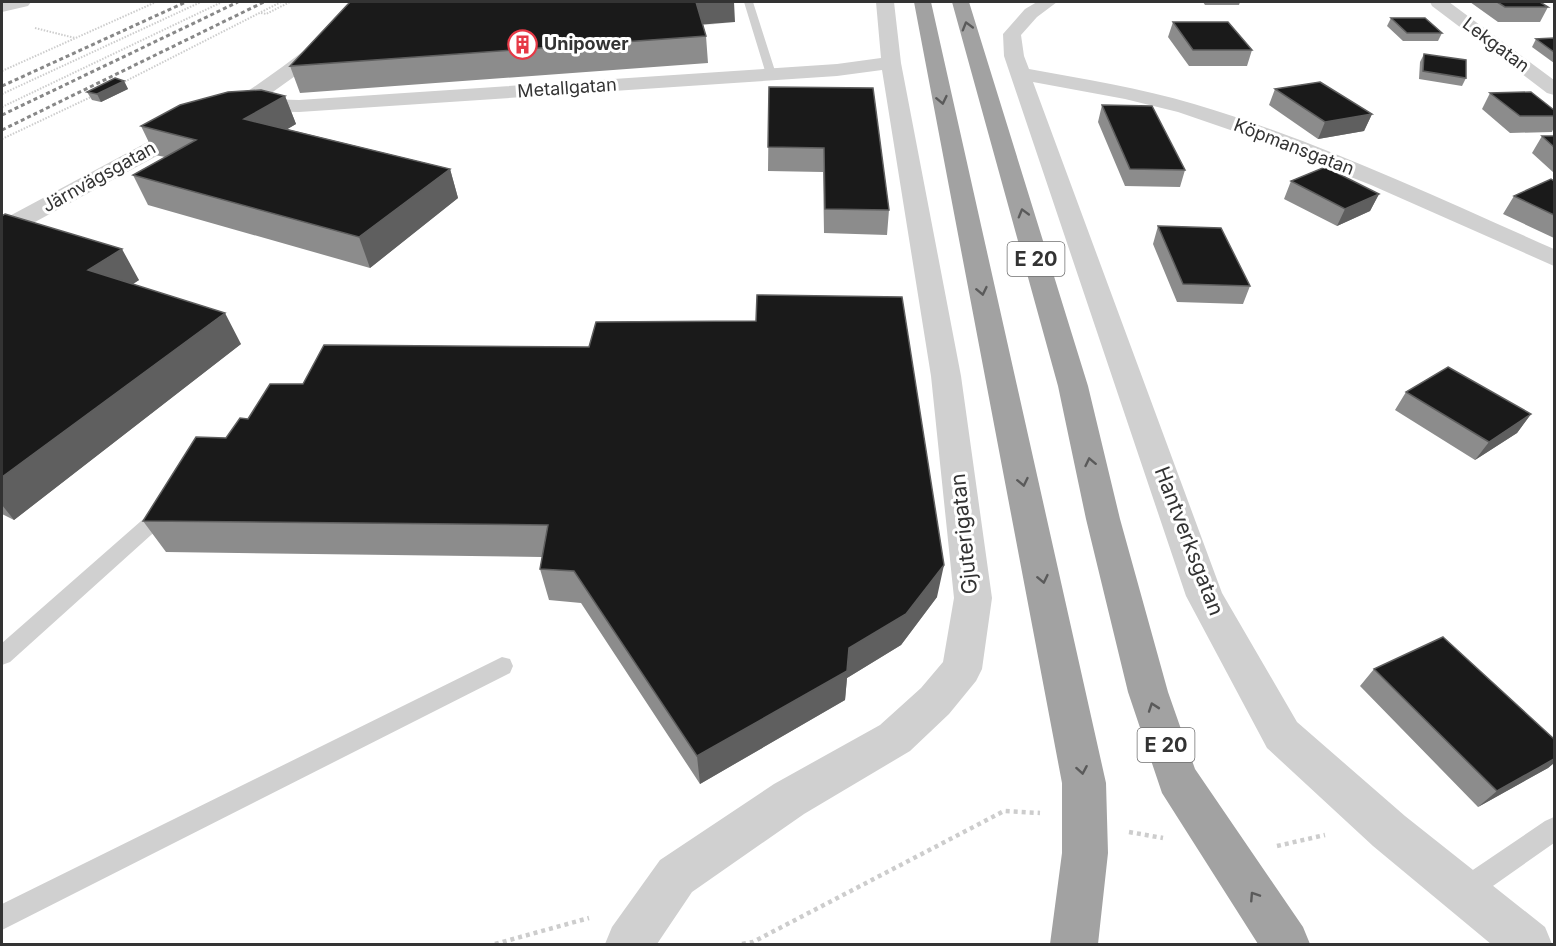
<svg xmlns="http://www.w3.org/2000/svg" width="1556" height="946" font-family="Inter,sans-serif">
  <rect width="100%" height="100%" fill="#fff"/>
  <g fill="none" stroke-linecap="round" stroke-linejoin="round">
    <path stroke="#cdcdcd" stroke-width="2" stroke-dasharray="1.5 1.5" stroke-linecap="butt" d="M261,13L266,14L290,2
      M35,28L75,38
      M2,71L156,2
      M122,83L281,2
      M2,94L201,2
      M2,107L222,2
      M2,139L93,96"/>
    <path stroke="#cdcdcd" stroke-width="4.5" stroke-dasharray="4 4" stroke-linecap="butt" d="M1129,832L1163,838
      M1277,846L1325,835
      M495,944L589,918
      M742,944L753,942L1004,811L1040,813"/>
    <path fill="#d0d0d0" fill-rule="evenodd" d="M744,2H753L776,74L775,76H767L766,74Z
      M164,505L171,507L173,512L171,517L10,662L2,665V643L157,507Z
      M502,657L510,659L513,666L510,673L2,930V904Z
      M1554,817V843L1473,900L1464,904L1455,900L1451,891L1455,882L1545,821Z"/>
    <path fill="#d0d0d0" fill-rule="evenodd" d="M362,2H381L337,46L263,99L299,100L837,64L881,58L876,2H894L901,63L961,376L992,598L982,669L976,681L949,714L910,751L804,814L692,892L657,944H605L612,927L660,860L774,784L880,725L921,688L943,662L954,598L931,376L882,70L837,76L299,112L230,111L227,107L230,103C277,72 321,40 362,2Z
      M1037,2H1057L1037,17L1021,35L1024,56L1029,69C1084,79 1140,88 1194,104C1318,141 1436,197 1554,249V266L1371,185L1242,134L1178,112L1125,99L1033,82L1222,593L1297,722L1405,816L1545,927L1552,944H1491L1373,846L1267,748L1186,596L1004,56L1003,34L1025,9Z
      M1430,2H1449L1554,80V95L1547,93L1432,6Z
      M193,121L201,122L204,127L201,132L11,235L2,237V220L185,122Z"/>
    <path fill="#d0d0d0" fill-rule="evenodd" d="M2,2H31L28,6L2,12Z"/>
    <path fill="#a2a2a2" fill-rule="evenodd" d="M914,2H931L1106,783L1108,853L1098,944H1050L1062,853V783Z
      M952,2H969L1088,386L1120,519L1168,692L1195,769L1303,927L1310,944H1258L1162,793L1128,692L1086,519L1058,386Z"/>
    <path stroke="#888" stroke-width="3" stroke-dasharray="4 3" stroke-linecap="butt" d="M2,86L186,2
      M2,115L238,2
      M2,130L264,2"/>
  </g>
  <path fill="#8c8c8c" d="M1203,2H1240L1239,5H1205Z
    M1470,2H1540L1548,7L1540,22H1498Z
    M1391,18L1442,33L1438,41H1403L1387,26Z
    M735,22L703,25L706,36L708,63L300,93L290,66Z
    M1173,22L1252,50L1247,66H1189L1168,37Z
    M1554,38V63L1532,47L1536,39Z
    M1424,54L1466,78L1462,86L1419,79L1420,62Z
    M124,81L128,89L101,102L92,100L87,92Z
    M769,87L889,210L887,235L824,233L823,172L768,171Z
    M1275,89L1372,114L1364,131L1318,139L1269,105Z
    M1490,93L1554,110V127L1552,132L1510,133L1482,109Z
    M285,96L296,124L287,129L450,169L458,198L370,268L148,205L133,175L165,157L155,155L141,126Z
    M1102,105L1185,170L1180,187L1125,186L1098,122Z
    M1542,136H1554V173L1532,153Z
    M1291,181L1379,194L1370,211L1337,226L1284,199Z
    M1554,181V238L1503,214L1514,196Z
    M2,216L139,280L133,284L241,344L14,520L2,514Z
    M1158,226L1250,286L1243,304L1177,302L1153,244Z
    M1406,392L1531,414L1517,433L1475,460L1395,410Z
    M196,437L937,597L901,645L847,678L845,700L700,784L581,603L549,600L540,569L542,557L166,552L143,521Z
    M1374,669L1554,739V763L1548,768L1478,807L1360,686Z"/>
  <path fill="#5f5f5f" d="M696,2H734L735,22L697,25Z
    M124,81L128,89L101,102L97,94Z
    M285,96L296,124L256,148L244,119Z
    M1372,114L1364,131L1318,139L1325,122Z
    M450,169L458,198L370,268L359,237Z
    M1379,194L1370,211L1337,226L1345,209Z
    M122,249L139,280L107,301L88,270Z
    M225,313L241,344L14,520L2,505V477Z
    M1531,414L1517,433L1475,460L1489,442Z
    M944,565L937,597L901,645L847,678L845,700L700,784L697,756L849,648Z
    M1554,759V763L1548,768L1478,807L1497,791Z"/>
  <path fill="#1a1a1a" stroke="#5f5f5f" stroke-width="1.5" d="M350,2H696L706,36L290,66Z
    M1497,2H1540L1548,7H1505Z
    M1391,18H1425L1442,33H1407Z
    M1173,22H1228L1252,50H1193Z
    M1554,38V52L1536,39Z
    M1424,54L1466,60V78L1423,71Z
    M115,78L124,81L97,94L87,92Z
    M1320,82L1372,114L1325,122L1275,89Z
    M769,87L873,88L889,210L825,209L824,148L768,147Z
    M261,90L285,96L244,119L450,169L359,237L133,175L196,140L141,126L180,105L228,92Z
    M1531,92L1554,110V116H1520L1490,93Z
    M1102,105L1152,106L1185,170L1130,169Z
    M1542,136H1554V147Z
    M1325,167L1379,194L1345,209L1291,181Z
    M1551,179L1554,181V215L1514,196Z
    M5,214L122,249L88,270L225,313L2,477V216Z
    M1158,226L1221,228L1250,286L1183,284Z
    M757,295L902,297L944,565L906,614L849,648L847,671L697,756L574,571L540,569L548,525L143,521L196,437L226,438L240,418L248,419L270,384H303L324,345L589,347L596,322L756,321Z
    M1448,367L1531,414L1489,442L1406,392Z
    M1443,637L1554,739V759L1497,791L1374,669Z"/>
  <defs><path id="oneway-chevron" d="M-2-3.5L2.5 0L-2 3.5" fill="none" stroke-width="1.6" stroke-linecap="round" stroke-linejoin="round" transform="scale(1.5)"/></defs>
  <g stroke="#5a5a5a">
    <use href="#oneway-chevron" transform="translate(967 26) rotate(-106)"/>
    <use href="#oneway-chevron" transform="translate(942 100) rotate(78)"/>
    <use href="#oneway-chevron" transform="translate(1023 213) rotate(-106)"/>
    <use href="#oneway-chevron" transform="translate(982 291) rotate(78)"/>
    <use href="#oneway-chevron" transform="translate(1090 462) rotate(-102)"/>
    <use href="#oneway-chevron" transform="translate(1023 482) rotate(78)"/>
    <use href="#oneway-chevron" transform="translate(1043 579) rotate(78)"/>
    <use href="#oneway-chevron" transform="translate(1153 707) rotate(-109)"/>
    <use href="#oneway-chevron" transform="translate(1082 770) rotate(80)"/>
    <use href="#oneway-chevron" transform="translate(1254 896) rotate(-123)"/>
  </g>
  <defs>
    <symbol id="building-ring" viewBox="-11 -11 22 22"><circle r="9.5" fill="#fff" stroke="#e63946" stroke-width="1.5"/><path d="M-4-6H4V6H1V3H-1V6H-4ZM-2.5-4.3h1.7v1.8h-1.7ZM.8-4.3h1.7v1.8H.8ZM-2.5-1h1.7V.8h-1.7ZM.8-1h1.7V.8H.8Z" fill="#e63946"/></symbol>
  </defs>
  <g fill-rule="evenodd">
    <use href="#building-ring" x="506" y="28" width="33" height="33"/>
  </g>
  <g text-anchor="middle" stroke-width="6" stroke-linejoin="round" paint-order="stroke">
    <g font-size="18" font-weight="bold" fill="#333" stroke="#fff" text-anchor="start">
      <text x="544" y="50">Unipower</text>
    </g>
    <g font-size="18" fill="#333" stroke="#fff">
      <text transform="translate(1496 45) rotate(37)" y="6">Lekgatan</text>
      <text transform="translate(567 88) rotate(-4)" y="6">Metallgatan</text>
      <text transform="translate(1294 147) rotate(21)" y="6">Köpmansgatan</text>
      <text transform="translate(99 177) rotate(-29)" y="6">Järnvägsgatan</text>
    </g>
    <g fill="#fff" stroke="#707070" stroke-width="1.5">
      <rect x="1007.5" y="242" width="57" height="34" rx="4.5"/>
      <rect x="1137.5" y="728" width="57" height="34" rx="4.5"/>
    </g>
    <g font-size="20" font-weight="bold" fill="#333">
      <text x="1036" y="266">E 20</text>
      <text x="1166" y="752">E 20</text>
    </g>
    <g font-size="21" fill="#333" stroke="#fff">
      <text transform="translate(964 534) rotate(-96)" y="7">Gjuterigatan</text>
      <text transform="translate(1189 541) rotate(69)" y="7">Hantverksgatan</text>
    </g>
  </g>
  <rect width="1556" height="946" fill="none" stroke="#333333" stroke-width="6"/>
</svg>
